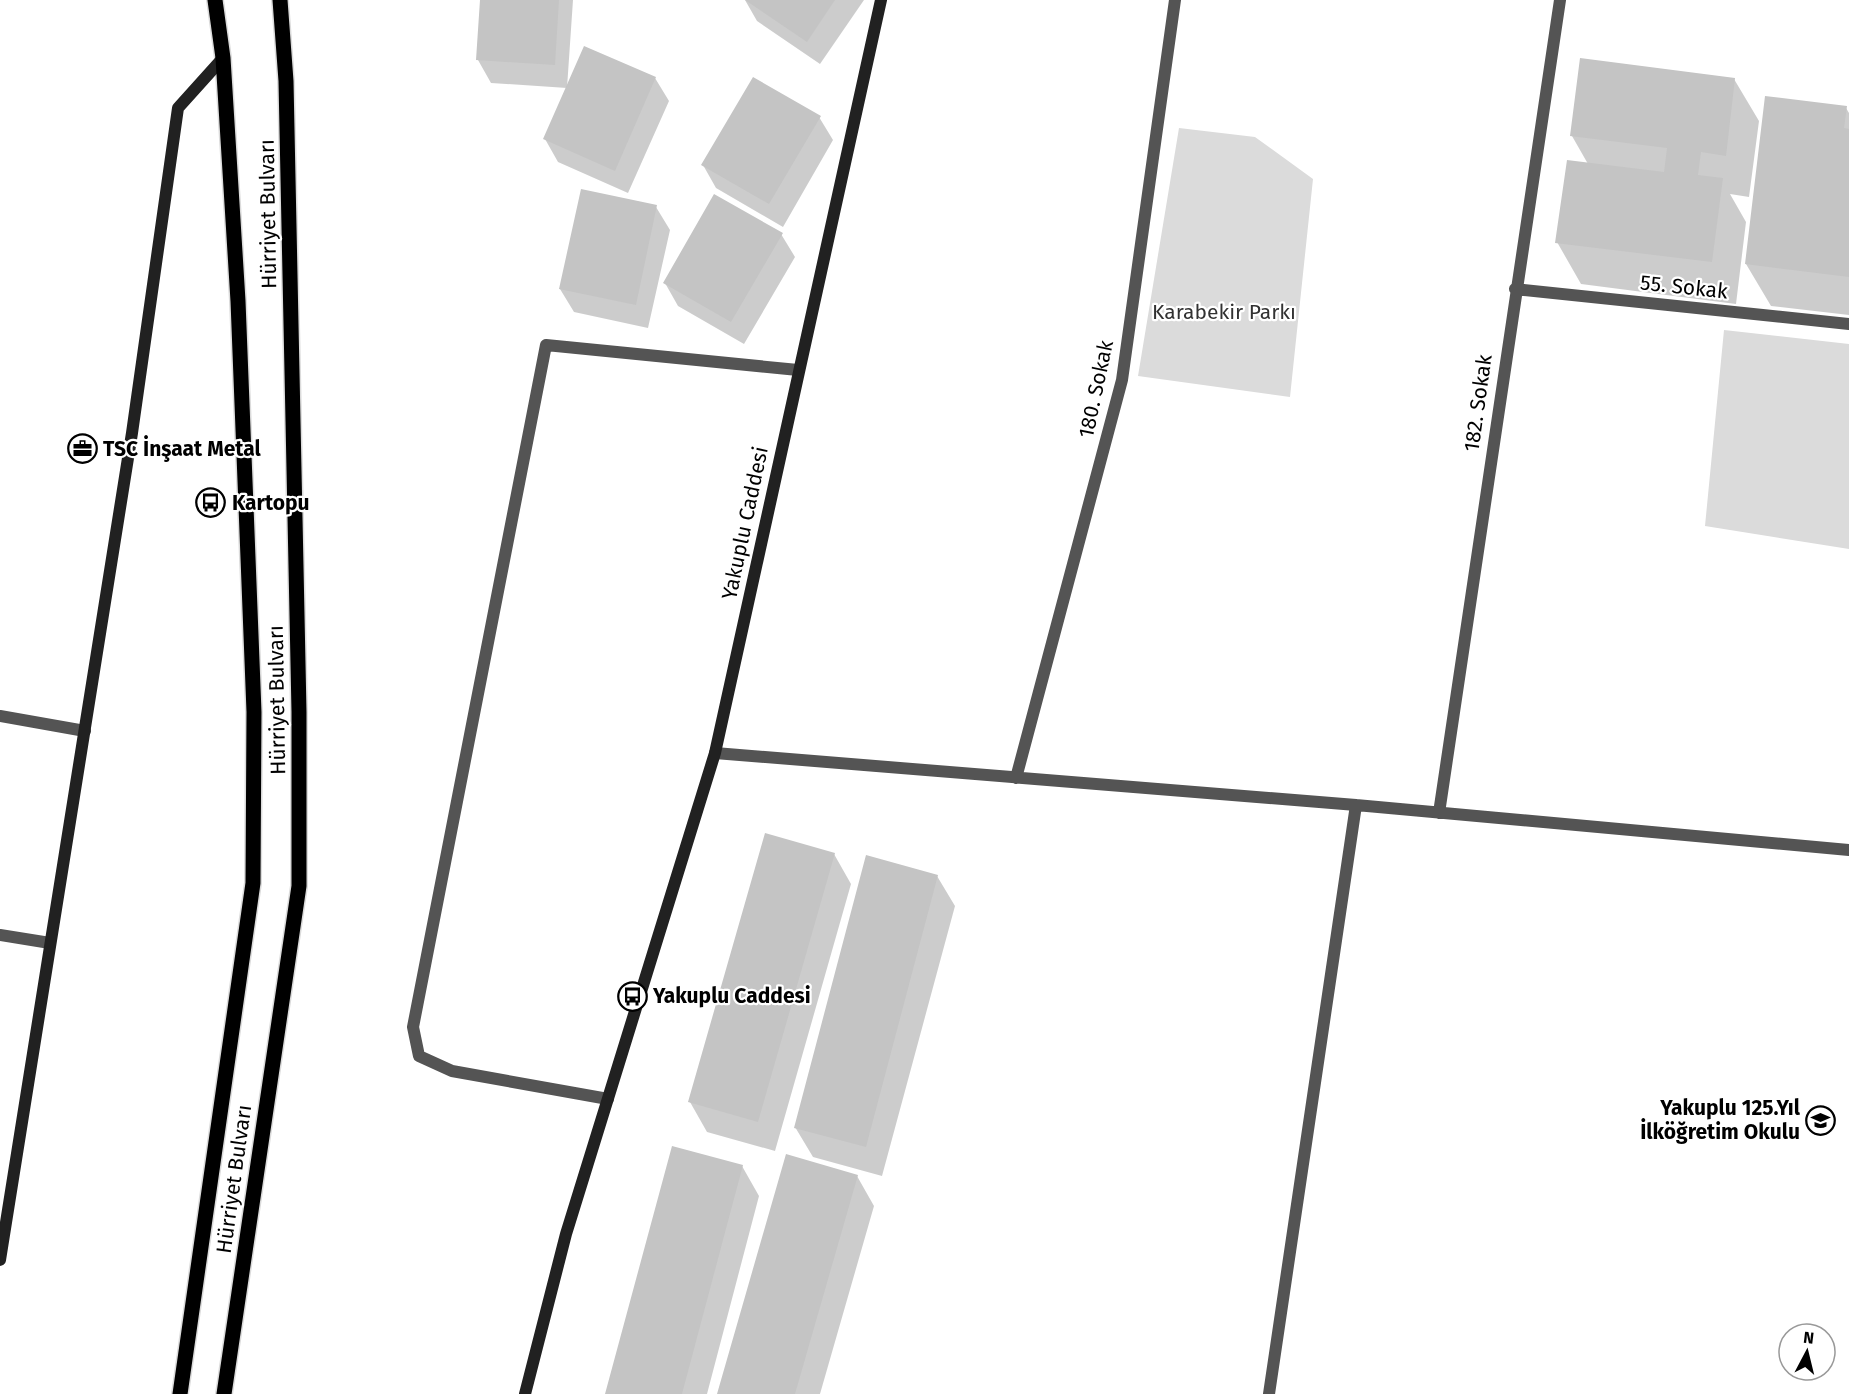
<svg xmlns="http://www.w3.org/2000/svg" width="1849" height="1394" font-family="'Fira Sans',sans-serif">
  <rect width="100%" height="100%" fill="#fff"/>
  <path fill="#dbdbdb" d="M1179,128L1255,137L1313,179L1290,397L1138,376Z
    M1724,330L1849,344V549L1705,526Z"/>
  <path fill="#0003" d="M482,0H573L567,88L491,83L478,60Z
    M745,0H864L820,64L757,21Z
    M655,78L669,101L628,193L558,162L545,139Z
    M1734,79L1759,121L1749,197L1730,194L1746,222L1736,304L1581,284L1557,242L1588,164L1572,136Z
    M1846,108L1849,113V315L1771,306L1746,264Z
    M819,117L833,140L783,227L716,188L703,165Z
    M656,207L670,230L648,328L574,312L560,289Z
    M781,234L795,257L744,344L678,306L665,283Z
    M834,854L851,884L775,1151L707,1132L690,1102Z
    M937,876L955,906L882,1176L813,1157L795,1127Z
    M742,1166L759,1196L707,1394H607Z
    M857,1176L874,1206L820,1394H719Z"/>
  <path fill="#c4c4c4" d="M480,0H559L555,65L476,60Z
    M745,0H835L807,42Z
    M584,46L656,77L615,171L543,139Z
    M1580,58L1735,78L1726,156L1701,152L1698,175L1723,178L1712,262L1555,243L1567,160L1664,172L1667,148L1570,136Z
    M753,77L821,116L769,204L701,165Z
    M1765,96L1847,106L1844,128L1849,129V277L1745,264Z
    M581,189L657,205L636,305L559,289Z
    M714,194L783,233L731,322L663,283Z
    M765,833L835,853L758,1122L688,1102Z
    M866,855L938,875L866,1147L794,1128Z
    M672,1146L743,1165L682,1394H605Z
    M786,1154L858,1175L795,1394H717Z"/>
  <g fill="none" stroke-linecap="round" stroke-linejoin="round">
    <defs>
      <path id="primary" d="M180,1394L253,883L254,712L238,301L223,58L215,0
        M224,1394L299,886V712L286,81L280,0"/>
    </defs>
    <use href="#primary" stroke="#dbdbdb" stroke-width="18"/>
    <path stroke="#545454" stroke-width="12" d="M1515,289L1849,324
      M0,716L85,731
      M715,753L1356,805L1849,850
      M1016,778L1122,380L1175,0
      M1439,813L1560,0
      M0,935L50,943
      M608,1099L452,1071L419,1056L413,1027L546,345L798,370
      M1269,1394L1356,805"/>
    <path stroke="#212121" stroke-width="12" d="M0,1260L132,433L178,108L223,58
      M525,1394L566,1234L715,753L881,0"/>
    <use href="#primary" stroke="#000" stroke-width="15"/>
  </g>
  <defs>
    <symbol id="office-ring" viewBox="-11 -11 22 22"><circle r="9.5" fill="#fff" stroke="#000" stroke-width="1.5"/><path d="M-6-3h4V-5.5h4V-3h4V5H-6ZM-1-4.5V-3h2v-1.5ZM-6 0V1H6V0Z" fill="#000"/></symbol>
    <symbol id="bus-ring" viewBox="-11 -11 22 22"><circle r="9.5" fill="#fff" stroke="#000" stroke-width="1.5"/><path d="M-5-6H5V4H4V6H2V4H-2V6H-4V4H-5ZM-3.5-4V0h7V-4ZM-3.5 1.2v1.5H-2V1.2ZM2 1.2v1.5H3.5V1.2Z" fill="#000"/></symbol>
    <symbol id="school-ring" viewBox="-11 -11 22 22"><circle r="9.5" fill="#fff" stroke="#000" stroke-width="1.5"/><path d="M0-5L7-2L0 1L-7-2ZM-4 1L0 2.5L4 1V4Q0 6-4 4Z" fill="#000"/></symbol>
  </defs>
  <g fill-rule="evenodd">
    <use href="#office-ring" x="66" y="432" width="33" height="33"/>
    <use href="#bus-ring" x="194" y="486" width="33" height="33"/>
    <use href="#bus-ring" x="616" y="980" width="33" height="33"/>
    <use href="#school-ring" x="1804" y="1104" width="33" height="33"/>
  </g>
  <g text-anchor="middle" stroke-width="4.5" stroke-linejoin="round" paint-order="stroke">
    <g font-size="21" fill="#000" stroke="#fff">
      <text transform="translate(268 214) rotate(-91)" y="7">Hürriyet Bulvarı</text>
      <text transform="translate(1684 287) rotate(6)" y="7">55. Sokak</text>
      <text transform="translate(1096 389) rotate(-78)" y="7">180. Sokak</text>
      <text transform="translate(1478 403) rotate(-82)" y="7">182. Sokak</text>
      <text transform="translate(745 523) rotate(-78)" y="7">Yakuplu Caddesi</text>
      <text transform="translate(277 700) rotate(-91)" y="7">Hürriyet Bulvarı</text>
      <text transform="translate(234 1179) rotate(-82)" y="7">Hürriyet Bulvarı</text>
    </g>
    <g font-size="21" fill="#323232" stroke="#fff">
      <text x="1224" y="319">Karabekir Parkı</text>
    </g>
    <g font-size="21" font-weight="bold" fill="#000" stroke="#fff" text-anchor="start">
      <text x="103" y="456">TSC İnşaat Metal</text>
      <text x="232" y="510">Kartopu</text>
      <text x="653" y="1003">Yakuplu Caddesi</text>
      <text x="1800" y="1115" text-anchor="end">Yakuplu 125.Yıl<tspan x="1800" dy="24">İlköğretim Okulu</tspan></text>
    </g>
  </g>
  <g transform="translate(1807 1352) rotate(7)"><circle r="28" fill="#ffffff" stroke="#999999" stroke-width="1.5"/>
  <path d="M0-4.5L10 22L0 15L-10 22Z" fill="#000000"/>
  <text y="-9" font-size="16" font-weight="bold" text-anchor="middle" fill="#000000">N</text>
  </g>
</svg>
